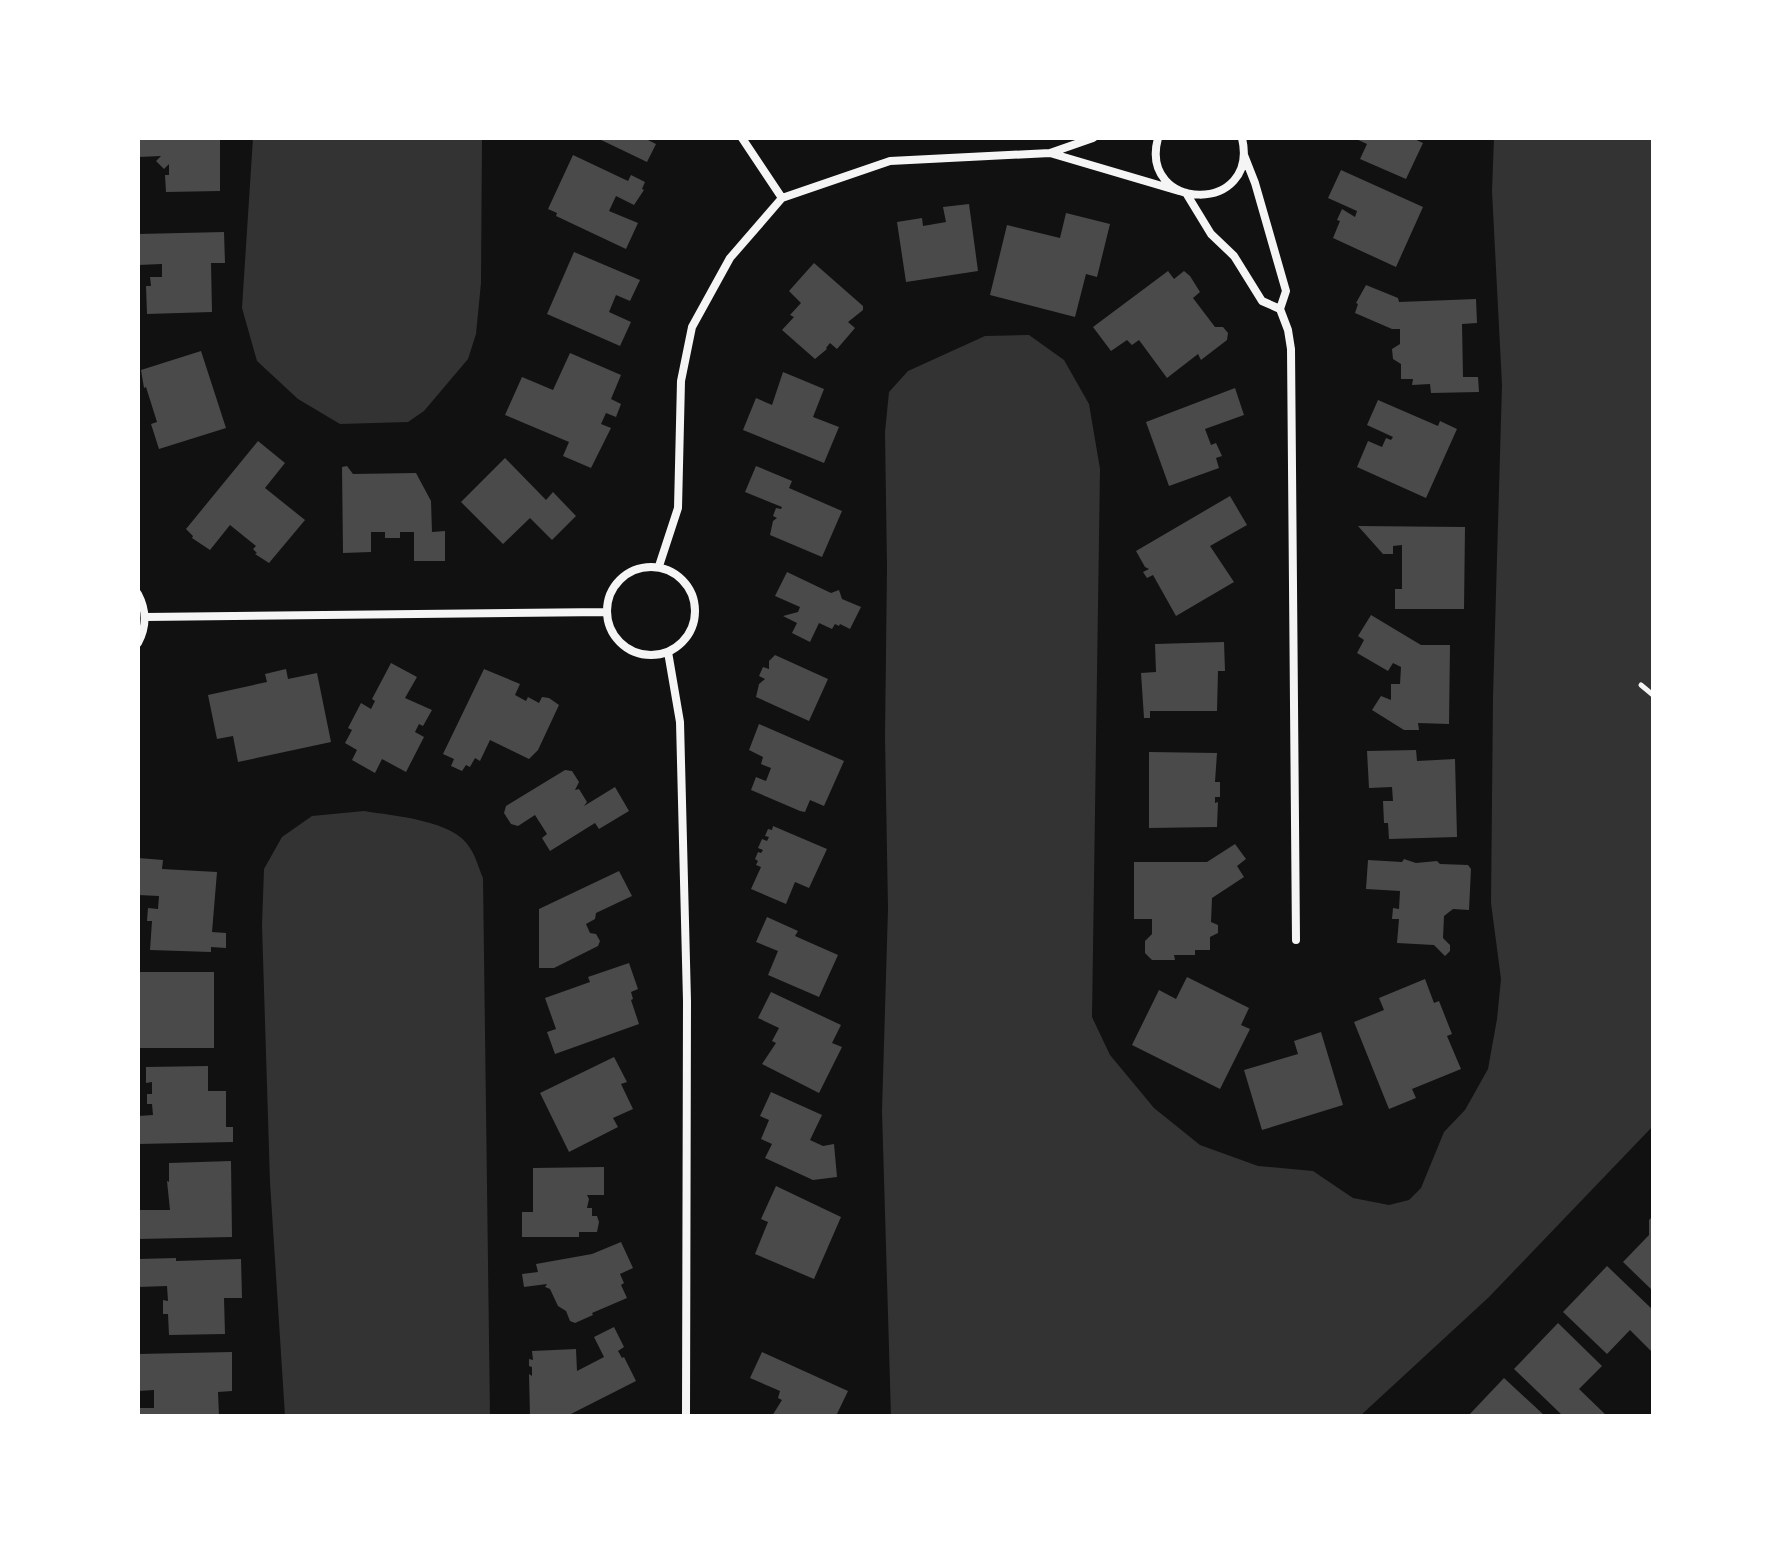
<svg xmlns="http://www.w3.org/2000/svg" width="1791" height="1554" font-family="'Varela Round',sans-serif">
  <rect width="100%" height="100%" fill="#111"/>
  <path fill="#333" d="M253,138H482L481,283L476,334L468,359L424,411L408,422L340,424L298,399L257,361L242,308Z
    M1494,138H1653V1126L1489,1297L1360,1416H891L882,1111L888,909L885,737L887,567L885,432L889,392L908,371L985,336L1029,335L1064,360L1089,404L1100,469L1092,1017L1110,1055L1154,1108L1200,1145L1258,1166L1313,1171L1353,1198L1389,1205L1409,1200L1421,1188L1444,1132L1465,1110L1488,1069L1497,1019L1501,979L1491,903L1493,697L1502,385L1492,191Z
    M364,811C394,816 454,820 470,848C476,857 479,869 483,878L490,1416H285L270,1182L262,925L264,869L282,837L312,816Z"/>
  <path fill="#4a4a4a" d="M138,138H220V191L166,192L165,175H169V164L164,169L156,161L161,156L138,157Z
    M597,138H644L656,144L647,162Z
    M1354,138H1412L1423,143L1406,179L1360,159L1367,144Z
    M573,155L628,181L631,175L645,182L642,189L644,190L634,205L616,196L609,211L638,223L626,249L556,216L557,213L548,209Z
    M1341,170L1423,207L1396,267L1333,238L1340,221L1337,220L1342,209L1355,217L1357,211L1328,198Z
    M969,204L978,271L906,282L897,222L922,218L923,226L946,222L943,207Z
    M1066,213L1110,224L1097,277L1086,274L1075,317L990,295L1007,225L1060,238Z
    M224,232L225,263H211L212,312L147,314L146,286H151L150,277H162V264L138,265V234Z
    M574,252L640,280L630,301L616,295L609,312L631,322L620,346L547,314Z
    M814,263L863,306V310L848,322L855,328L837,349L830,343L826,348L827,349L815,359L782,330L794,317L790,315L801,303L789,291Z
    M1168,271L1174,279L1184,271L1190,276L1200,292L1193,298L1215,327H1223L1228,333L1227,340L1201,360L1198,354L1167,378L1139,340L1132,345L1127,340L1111,351L1093,327Z
    M1366,285L1398,298L1399,302L1476,299L1477,323L1462,324L1463,377H1478L1479,392L1431,393L1430,384L1412,385L1413,379H1401V364L1393,359L1392,349L1400,344V329H1392L1355,313L1358,304L1356,303Z
    M201,351L226,428L159,449L151,424L157,422L146,387L144,388L141,370Z
    M570,353L621,375L611,399L621,404L616,417L606,413L601,424L611,428L591,468L563,456L569,442L505,415L522,377L553,390Z
    M783,372L824,389L813,417L839,427L824,463L743,430L756,398L772,405Z
    M1235,388L1244,415L1205,429L1211,445L1216,443L1222,456L1216,458L1219,468L1169,486L1146,422Z
    M1378,400L1438,426L1440,421L1457,429L1426,498L1357,467L1368,441L1382,447L1386,438L1391,440L1393,437L1367,425Z
    M258,441L285,463L265,488L305,520L269,563L255,554L257,553L253,549L256,546L230,525L210,550L192,538L193,536L186,529Z
    M505,458L546,500L553,492L576,516L552,540L530,518L503,544L461,502Z
    M347,466L353,474L416,473L431,501L432,532L445,531V561H414V532H400V538H385V532H371V552L343,553L342,467Z
    M756,466L792,481L789,488L842,511L822,557L770,535L773,521L777,518L773,516L776,508L781,509L782,507L745,492Z
    M1230,496L1247,525L1210,546L1234,582L1176,616L1153,575L1147,578L1143,572L1149,569L1145,567L1136,551Z
    M1358,526L1465,527L1464,609H1395V589H1402V545L1393,546V554H1383Z
    M787,572L831,593L839,590L842,599L861,607L850,629L840,624L839,626L835,624L832,629L819,623L810,642L792,633L797,623L783,616L798,612L800,607L775,596Z
    M1371,615L1421,645H1450L1449,724L1418,723L1419,730H1404L1372,710L1381,696L1391,700V684H1400L1401,667L1393,663L1388,671L1357,653L1364,640L1358,636Z
    M1224,642L1225,671H1218L1217,711H1150V718H1144L1141,673L1156,672L1155,644Z
    M775,655L828,679L809,721L756,697L759,684L765,679L759,676L763,667L769,669V661Z
    M391,663L417,677L405,698L432,710L423,726L419,724L415,732L424,737L406,772L382,759L375,773L352,760L357,750L345,743L352,730L348,728L361,703L371,709L375,701L372,699Z
    M286,669L288,679L317,673L331,742L238,762L233,736L217,739L208,695L267,682L265,674Z
    M484,669L520,684L515,695L526,701L528,697L539,703L542,697L549,698L559,705L538,750L529,759L490,740L480,761L475,758L470,767L466,765L462,771L451,766L454,759L443,754Z
    M759,724L844,761L824,806L810,800L805,812L800,811L751,790L756,777L766,781L771,768L761,764L763,757L749,750Z
    M1416,750L1417,761L1455,759L1457,837L1389,839L1388,823H1384L1383,801H1393L1392,787L1369,788L1367,751Z
    M1149,752L1217,753L1215,782H1220V797H1215V803L1218,802L1217,827L1149,828Z
    M565,770L572,771L579,782L575,790L579,789L587,802L584,806L615,787L629,811L599,829L595,823L550,851L542,838L547,834L535,815L518,826L511,824L504,813L506,806Z
    M773,826L827,849L809,888L795,882L786,904L751,889L761,867L756,865L758,861L755,859L758,852L761,853L763,850L758,848L762,839L767,841L769,837L765,836L768,829L772,830Z
    M1235,844L1246,859L1237,866L1244,877L1212,898L1211,922L1218,925V933L1210,937V950H1195V955H1174L1175,960H1152L1145,953V941L1152,934V919H1134V862H1207Z
    M138,858L163,860L162,869L217,872L212,932L226,933V948L211,947V952L150,950L152,921H147L148,908L158,909L159,896L138,895Z
    M1404,859L1416,863L1437,861L1440,864L1468,865L1471,869L1469,910L1453,909L1444,916L1443,938L1450,945V951L1445,956L1434,945L1397,943L1399,919H1392L1393,908L1399,909L1400,891L1366,889L1368,860L1402,862Z
    M619,871L632,896L596,913L595,919L586,924L590,933L596,934L600,941L598,946L554,968H539V909Z
    M767,917L798,931L795,936L838,955L819,997L768,975L778,951L756,942Z
    M629,963L638,989L631,992L633,999L631,1000L639,1024L555,1054L547,1032L556,1029L545,998L590,982L588,977Z
    M138,972H214V1048H140Z
    M1187,977L1249,1008L1241,1025L1250,1029L1220,1089L1132,1045L1159,990L1176,999Z
    M1425,979L1434,1003L1439,1001L1452,1034L1447,1036L1461,1069L1412,1089L1416,1098L1389,1109L1354,1022L1384,1010L1379,998Z
    M771,992L841,1025L832,1043L842,1047L819,1093L762,1064L776,1043L772,1041L779,1028L758,1018Z
    M1321,1032L1343,1105L1262,1130L1244,1070L1298,1054L1294,1041Z
    M614,1057L627,1082L621,1084L633,1109L613,1118L618,1127L569,1152L540,1093Z
    M208,1066V1091H226V1127H233V1142L138,1144V1116L153,1115L152,1104H147V1094H152V1082L146,1083V1067Z
    M771,1092L822,1115L810,1140L823,1146L834,1144L837,1177L813,1180L765,1158L772,1144L761,1139L769,1120L760,1116Z
    M231,1161L232,1237L138,1239V1210H170L167,1181L169,1182V1163Z
    M604,1167V1195H587L589,1199L587,1208H592V1216H597L599,1222L597,1232H579V1237H522V1212H533V1168Z
    M776,1186L841,1217L814,1279L755,1254L768,1222L761,1219Z
    M1653,1216V1291L1623,1262L1649,1235V1220Z
    M621,1242L633,1268L620,1274L624,1283L621,1285L627,1298L592,1313L593,1315L575,1323L570,1321L566,1311L558,1306L550,1289L545,1287L547,1284L524,1287L522,1274L538,1272L536,1264L592,1254Z
    M176,1258V1261L241,1259L242,1298H224L225,1334L169,1335L168,1314H163V1300L168,1301L167,1286L138,1287V1259Z
    M1607,1266L1653,1310V1353L1630,1330L1607,1354L1563,1312Z
    M1558,1323L1602,1366L1579,1389L1607,1416H1563L1514,1369Z
    M614,1327L624,1347L618,1351L622,1358L624,1357L636,1381L567,1416H530L529,1374L532,1376V1367L529,1366V1359L533,1360L532,1351L576,1349L577,1371L604,1357L594,1337Z
    M232,1352V1391L218,1392L219,1416H139V1408H154V1390L138,1391V1354Z
    M762,1352L848,1391L836,1416H772L782,1400L778,1398L780,1391L750,1378Z
    M1504,1378L1545,1416H1468Z"/>
  <g fill="none" stroke-linecap="round" stroke-linejoin="round">
    <path stroke="#f5f5f5" stroke-width="5" d="M1641,685L1653,695"/>
    <path stroke="#f5f5f5" stroke-width="8" d="M742,138L782,198
      M1093,138L1050,153L1179,191
      M1158,138C1138,212 1260,215 1242,138
      M1186,193L1211,234L1234,256L1262,301L1280,309L1286,291L1255,183L1244,155
      M1280,309L1288,330L1291,349L1296,940
      M659,566L678,508L681,381L692,327L730,258L782,198L890,161L1050,153
      M607 611a44 44 0 1 1 88 0a44 44 0 1 1-88 0Z
      M138,594C147,611 147,626 138,643
      M145,617L606,612
      M668,652L680,722L687,1001L686,1416"/>
  </g>
  <rect width="1791" height="1554" fill="none" stroke="#ffffff" stroke-width="280"/>
</svg>
